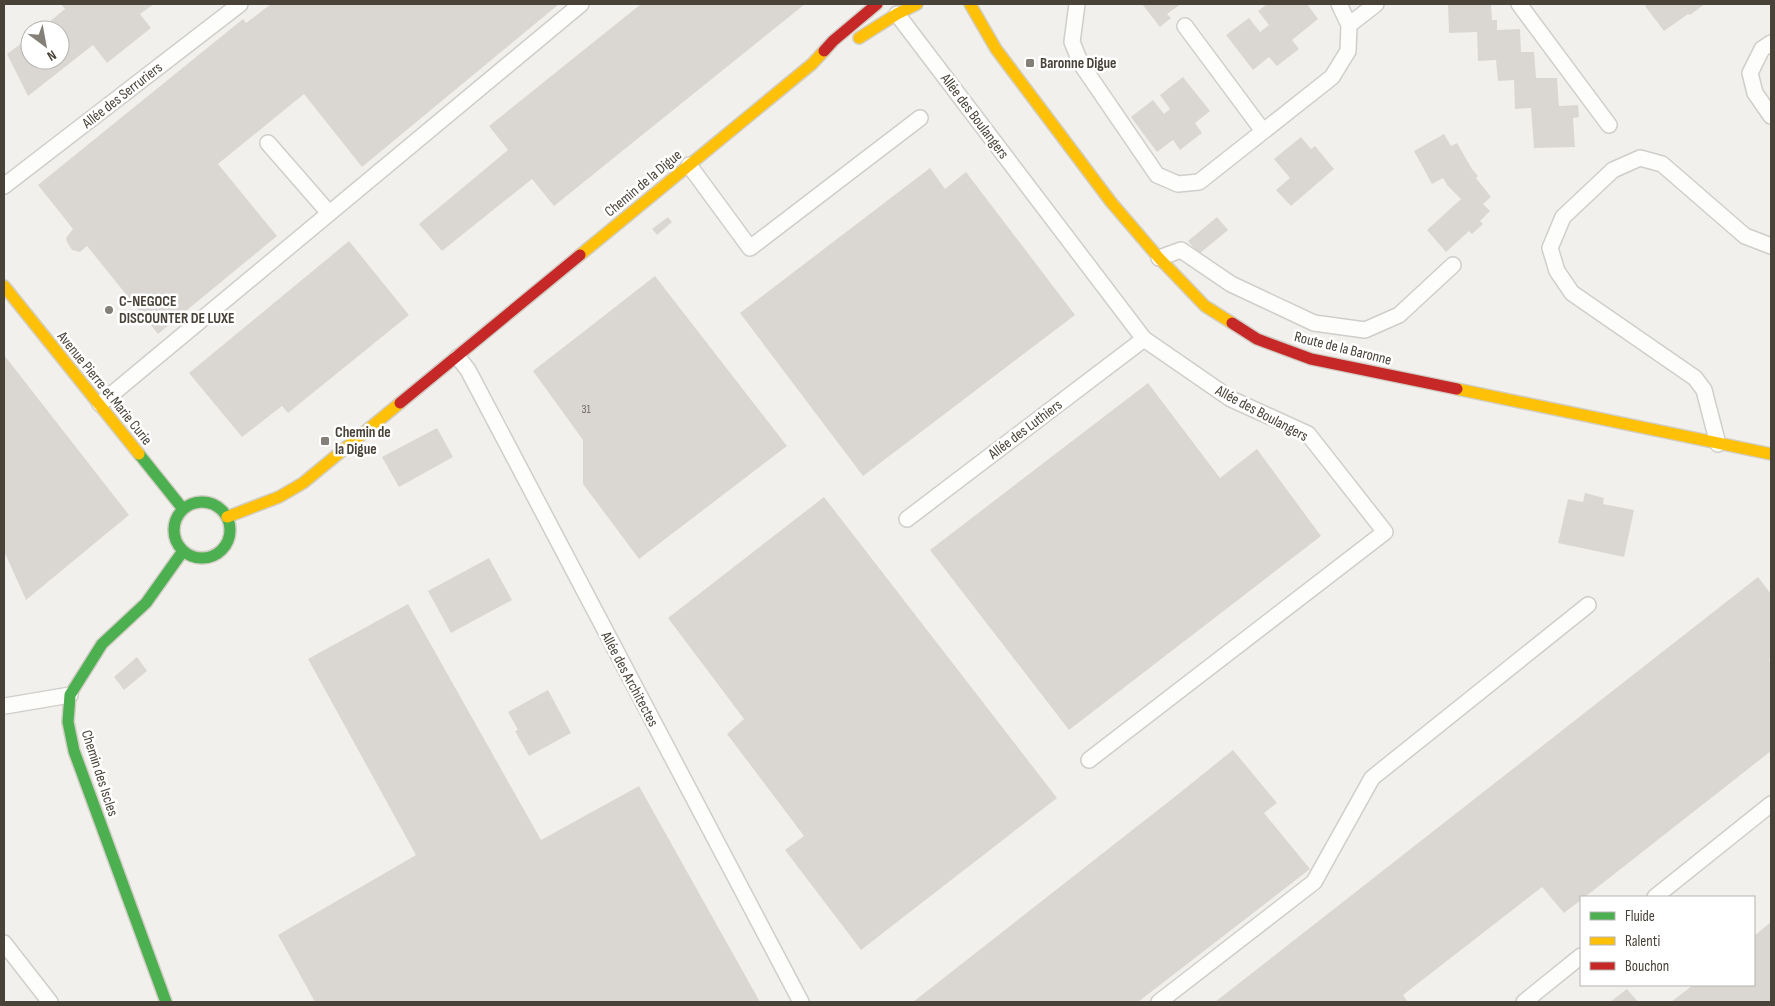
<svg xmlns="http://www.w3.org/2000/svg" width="1775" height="1006" font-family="'Sofia Sans Condensed',sans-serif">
  <rect width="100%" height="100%" fill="#f2f0ed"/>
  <path fill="#dad7d3" d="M61,4H154L140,14L151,28L107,63L93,45L28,96L7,54L30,37V60H60V30H39L65,9Z
    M271,4H559L362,167L304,94L218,164L277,236L158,334L87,246L80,252L72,250L67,242L66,238L73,229L38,185L243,19L246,23Z
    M641,4H805L554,206L532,179L442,251L419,224L508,150L489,126Z
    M1142,4H1181L1167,14L1171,18L1160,27Z
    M1267,4H1307L1318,19L1292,40L1299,49L1277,66L1269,57L1253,70L1226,35L1249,18L1260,32L1269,25L1258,11Z
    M1448,4H1491L1492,20H1497V30L1520,29L1521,52H1534L1536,78H1557L1559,106L1578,105L1579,117L1573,118L1575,147L1534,148L1531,108L1515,109L1514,80L1498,81L1496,60L1478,61L1477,32L1449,33Z
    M1648,4H1705L1690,15L1688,14L1664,31L1645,6Z
    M1183,77L1210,111L1195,123L1202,133L1180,150L1173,140L1157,152L1131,117L1153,100L1164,114L1170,109L1160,95Z
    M1444,134L1451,146L1457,143L1472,169L1478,176L1476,178L1491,197L1483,204L1490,211L1480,221L1483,224L1472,234L1469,231L1446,252L1427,230L1461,199L1447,185L1443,178L1432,184L1414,151Z
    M1301,137L1311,149L1315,146L1334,169L1291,206L1276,190L1290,178L1274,159Z
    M930,168L945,189L966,172L1075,315L863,476L740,313Z
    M668,217L672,222L657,235L652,229Z
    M1217,217L1228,230L1199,254L1188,241Z
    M349,241L409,315L288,413L282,406L242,437L189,373Z
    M655,276L787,446L639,559L583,484V440L533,371Z
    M4,355L129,515L26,600L4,551Z
    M1148,383L1220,478L1257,449L1321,536L1069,730L930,550Z
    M437,428L453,457L399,487L382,457Z
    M1585,493L1604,498L1603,504L1634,510L1624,557L1558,543L1568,499L1583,502Z
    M824,497L1057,798L861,950L785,850L804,836L727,734L744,719L668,618Z
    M489,558L512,600L451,633L428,591Z
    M1758,577L1771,594V658L1769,659L1771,662V751L1585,897H1581V900L1564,913L1542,887L1403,995L1408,1002H1215Z
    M408,604L541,840L639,786L760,1002H315L278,935L416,855L308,659Z
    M137,657L147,671L124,690L114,677Z
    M548,690L571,733L529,756L515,731L518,730L508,712Z
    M1233,750L1277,803L1264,813L1310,869L1138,1002H913L1177,795Z
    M1771,922V1002H1671L1693,985H1754V936Z
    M1627,989L1638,1002H1610Z"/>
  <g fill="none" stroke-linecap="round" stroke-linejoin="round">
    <defs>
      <path id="lane" d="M1077,4L1072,42L1081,64L1157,175L1178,184L1199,182L1332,77L1348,51L1349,25L1339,4
        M1519,4L1609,125
        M897,14L1144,339L1231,399L1308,434L1385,532L1089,760
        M1349,25L1376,4
        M1185,26L1263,131
        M1771,43L1762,49L1750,73L1755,93L1771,116
        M268,143L329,213
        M689,165L750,248L920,118
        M4,186L240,4
        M1159,258L1181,250L1231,284L1314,323L1365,330L1399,315L1453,265
        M458,357L468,370L801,1002
        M100,404L581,4
        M1718,444L1704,390L1695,378L1572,293L1557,271L1550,248L1563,217L1613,170L1640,158L1662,164L1745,236L1771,246
        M907,519L1144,339
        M5,706L70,695
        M1655,897L1771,804
        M4,943L50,1002
        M1159,1002L1314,882L1372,778L1588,605
        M1524,1002L1581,956"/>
      <path id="fast" d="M139,454L183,509
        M174 530a28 28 0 1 1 56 0a28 28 0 1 1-56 0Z
        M166,1002L74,751L68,722L70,695L102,644L146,603L183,551"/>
      <path id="slow" d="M970,4L996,49L1111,202L1159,258L1205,306L1232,323
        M859,38L897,14L917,4
        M580,255L812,64L824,51
        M4,286L139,454
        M1457,389L1771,454
        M227,517L279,497L303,483L400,403"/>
      <path id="jam" d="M824,51L833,41L877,4
        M1232,323L1257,339L1311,359L1457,389
        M400,403L580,255"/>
    </defs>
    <use href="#lane" stroke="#d0ceca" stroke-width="18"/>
    <use href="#fast" stroke="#d1cdc4" stroke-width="14"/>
    <use href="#slow" stroke="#d1cdc4" stroke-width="14"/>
    <use href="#jam" stroke="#d1cdc4" stroke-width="14"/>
    <use href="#lane" stroke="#fdfdfc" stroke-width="15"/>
    <use href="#fast" stroke="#4caf50" stroke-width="11"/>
    <use href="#slow" stroke="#ffc107" stroke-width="11"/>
    <use href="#jam" stroke="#c62828" stroke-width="11"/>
  </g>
  <g fill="#847f77" stroke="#fff" stroke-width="2">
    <rect x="1025" y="58" width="10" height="10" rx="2.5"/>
    <circle cx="109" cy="310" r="5"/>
    <rect x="320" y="436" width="10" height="10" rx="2.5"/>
  </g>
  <g text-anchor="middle" stroke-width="5" stroke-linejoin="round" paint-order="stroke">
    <g font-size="12" fill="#6f6960">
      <text x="586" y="413">31</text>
    </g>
    <g font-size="15" font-weight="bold" fill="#494238" stroke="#fff" text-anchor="start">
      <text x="1040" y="68">Baronne Digue</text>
      <text x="119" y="306">C-NEGOCE<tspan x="119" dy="17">DISCOUNTER DE LUXE</tspan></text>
      <text x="335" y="437">Chemin de<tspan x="335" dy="17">la Digue</tspan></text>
    </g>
    <g font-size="15" fill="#494238" stroke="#fff">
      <text transform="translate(122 95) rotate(-38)" y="5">Allée des Serruriers</text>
      <text transform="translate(975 116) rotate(53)" y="5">Allée des Boulangers</text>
      <text transform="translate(643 183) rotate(-40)" y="5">Chemin de la Digue</text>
      <text transform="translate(1343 348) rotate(14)" y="5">Route de la Baronne</text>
      <text transform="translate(105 388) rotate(51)" y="5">Avenue Pierre et Marie Curie</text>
      <text transform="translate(1262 413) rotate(28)" y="5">Allée des Boulangers</text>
      <text transform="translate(1025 429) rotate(-37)" y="5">Allée des Luthiers</text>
      <text transform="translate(630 679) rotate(62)" y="5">Allée des Architectes</text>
      <text transform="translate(100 773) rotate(72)" y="5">Chemin des Iscles</text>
    </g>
  </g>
  <rect width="1775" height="1006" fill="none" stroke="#494238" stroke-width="10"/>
  <rect x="1580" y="896" width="175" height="90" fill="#ffffff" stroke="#b6b3af"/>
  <rect x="1590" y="912" width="25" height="8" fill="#4caf50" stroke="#b6b3af"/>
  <text x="1625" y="921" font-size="15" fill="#494238">Fluide</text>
  <rect x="1590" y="937" width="25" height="8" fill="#ffc107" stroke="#b6b3af"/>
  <text x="1625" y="946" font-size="15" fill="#494238">Ralenti</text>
  <rect x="1590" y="962" width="25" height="8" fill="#c62828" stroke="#b6b3af"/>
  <text x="1625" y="971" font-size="15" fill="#494238">Bouchon</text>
  <g transform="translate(45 45) rotate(148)"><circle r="24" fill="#ffffff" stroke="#b6b3af"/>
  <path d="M0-4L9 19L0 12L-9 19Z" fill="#847f77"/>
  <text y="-8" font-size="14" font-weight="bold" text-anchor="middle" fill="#494238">N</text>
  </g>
</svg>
